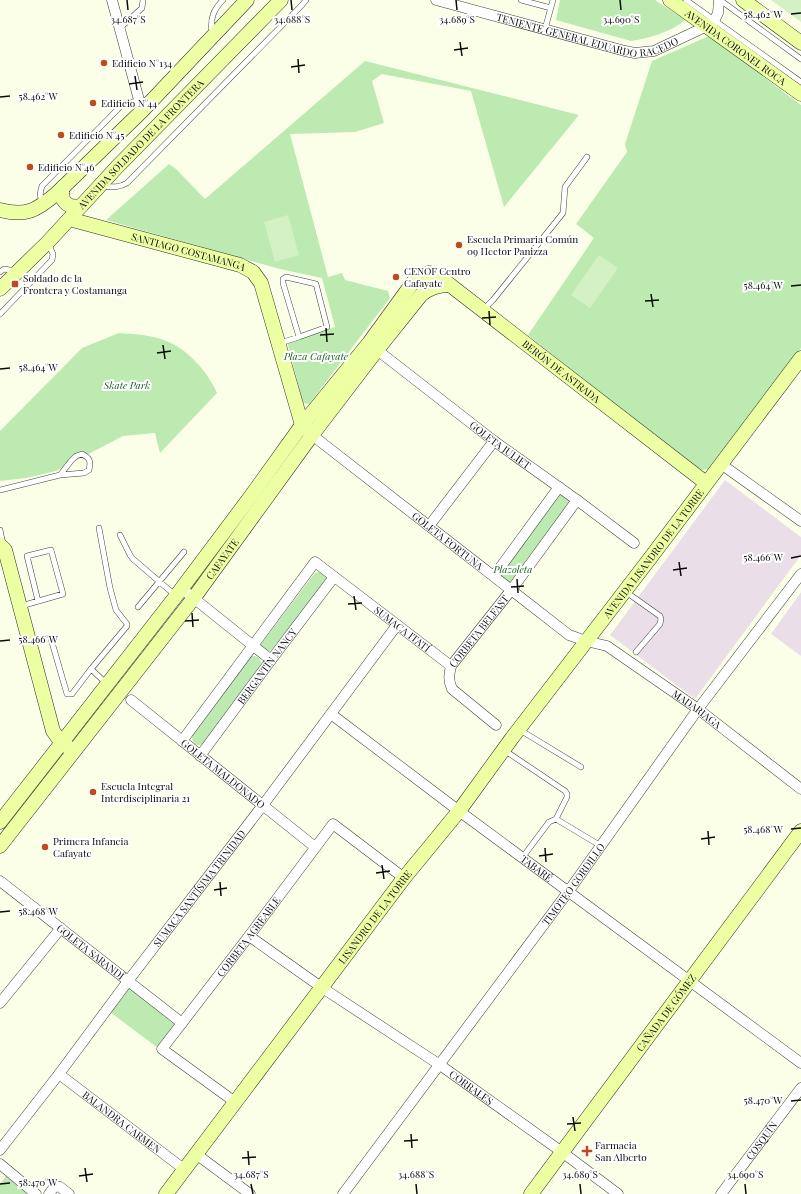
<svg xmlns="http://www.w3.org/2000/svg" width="801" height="1194" font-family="'Playfair Display',serif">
  <rect width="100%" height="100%" fill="#fcffe8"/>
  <path fill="#eadee8" d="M725,480L801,537V555L695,699L610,635Z
    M801,592V656L771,634Z"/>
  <path fill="#bdeab1" d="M560,0H655L685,20C674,31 646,39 631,41L556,20Z
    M709,36L801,105V348L708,469L699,470L690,464L528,335L594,238L576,224L627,152L625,144L652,61Z
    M365,61L579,115L504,207L471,91L382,74L372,81L384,123L355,132L290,134L328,277L342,273L345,280L388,291L390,298L309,404L303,403L287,341L335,327L322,278L280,269L106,220L169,164L176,169L205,199Z
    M119,333C133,334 150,335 164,340C187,348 208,372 217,393L160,453L155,433L123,436L56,471L26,478L0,481V431L82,348Z
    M559,487L577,500L512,589L494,576Z
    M323,571L328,577L327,581L271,650L267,652L262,648L261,644L315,573Z
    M251,656H255L259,658L261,662L260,667L203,744C196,747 192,743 192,736Z
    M128,987L175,1023L158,1048L110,1012Z
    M9,1172L36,1194H0V1184Z"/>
  <path fill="#d3f1c3" d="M771,0H801V22Z
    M288,215L299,255L275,262L264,222Z
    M599,255L618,268L590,308L571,295Z"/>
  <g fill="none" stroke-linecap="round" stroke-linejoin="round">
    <defs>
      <path id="lane" d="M521,0L551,8
        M686,0L801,82
        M720,0L801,59
        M120,28L142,8L143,0
        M545,29L553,0
        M212,33C210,19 213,10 223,0
        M102,186C112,187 119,188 127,183L302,5L306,0
        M43,203C39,197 40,192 42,186L120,107L125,103L139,101
        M0,272L4,269L16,271
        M286,277L316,284L327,327L299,337L283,283V279Z
        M483,310L493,300L563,213L565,187L587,157
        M0,314L52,260L53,254L48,243
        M280,343L299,337
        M0,490L60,475L84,473L89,470C91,461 90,458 82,454L76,456L71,461L60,475
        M99,528L110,588L116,610L127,624V626L91,669L107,684
        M0,530L3,544
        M120,535L130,555L133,559L175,595
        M626,592L660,616L661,619L660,624L636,652
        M21,606L63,594L51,550L27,556L38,601
        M138,607L184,552
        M51,639L67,694H72L91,669
        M520,730L581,767
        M504,750L565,791L567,794V797L556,819L549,822L522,858
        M556,819L601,846"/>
      <g id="street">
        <path d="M112,0L142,111"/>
        <path id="s1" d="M436,0L625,51L635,53L654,51L707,26L711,22L714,21L718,13L719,0"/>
        <path id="s2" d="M372,346L494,441L577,500L634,543"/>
        <path id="s3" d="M312,435L569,635L586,641L607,646L698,709L801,789"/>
        <path d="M721,464L801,521"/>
        <path d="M429,526L494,441"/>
        <path d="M494,576L559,487"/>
        <path d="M181,588L271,660"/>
        <path id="s4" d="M131,700L315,847"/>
        <path id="s5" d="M331,714L459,811L801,1063"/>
        <path id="s6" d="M496,725L452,689C448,680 449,675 451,666L512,589L577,500"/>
        <path id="s7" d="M182,741L315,562L451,666"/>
        <path id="s8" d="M200,756L271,660L334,577"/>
        <path id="s9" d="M0,881L182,1023"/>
        <path id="s10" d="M249,936L321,987L440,1065L562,1152L618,1194"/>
        <path d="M0,1003L61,928"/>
        <path id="s11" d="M59,1074L185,1170"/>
        <path id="s12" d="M235,1102L162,1049L249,936L333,824L404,878"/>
        <path id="s13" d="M0,1150L59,1074L128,981L263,805L397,625"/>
        <path d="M196,1154L250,1194"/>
        <path d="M0,1164L36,1194"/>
        <path d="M49,1194L55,1186L60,1187L69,1194"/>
        <path id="s14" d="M343,1194L568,892L698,709L801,574"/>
        <path id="s15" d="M721,1194L801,1088"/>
      </g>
      <g id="secondary">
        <path id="s16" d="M670,0L801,94"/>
        <path d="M743,0L801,43"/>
        <path d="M63,187C59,200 67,209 81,206"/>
        <path d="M0,210C26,217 37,210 56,194L142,111L247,0"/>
        <path id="s17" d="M69,219L240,265L253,272L261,283L302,425L307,429"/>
        <path id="s18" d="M0,289L48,242L117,167L281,0"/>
        <path d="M0,545L5,550L53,731L58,738L69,748"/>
        <path id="s19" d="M0,822L176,596L251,496L302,425L369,343L414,281C429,266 437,275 450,285L706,483"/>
        <path id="s20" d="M0,846L193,599L312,435L377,350L421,295C430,287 439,285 450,285"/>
        <path id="s21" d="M166,1194L404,878L459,811L512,738L651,557L801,358"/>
        <path id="s22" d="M531,1194L801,831"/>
      </g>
    </defs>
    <use href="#lane" stroke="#3e3e3e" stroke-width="6"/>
    <use href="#street" stroke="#3e3e3e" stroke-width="11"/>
    <use href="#secondary" stroke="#2d2d2d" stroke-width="15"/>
    <use href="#lane" stroke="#fff" stroke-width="5"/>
    <use href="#street" stroke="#fff" stroke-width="10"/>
    <use href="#secondary" stroke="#ecffa3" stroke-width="14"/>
  </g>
  <path fill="none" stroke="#0b0b0b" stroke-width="1.5" d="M127,0L128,10M291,0L292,10M456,0L457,10M620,0L621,10M791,14L801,13M460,42L462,56M454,50L468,48M298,59L299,73M291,67L305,65M135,76L137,90M129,84L143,82M0,97L10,96M791,286L801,285M651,294L653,307M645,301L659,300M489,311L490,325M482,318L496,317M326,328L327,342M320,335L334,334M163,345L165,359M157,353L171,351M0,369L10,368M791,558L801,556M679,562L681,576M673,570L687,568M517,579L518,593M511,587L524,586M354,596L356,610M348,604L362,603M192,613L193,627M185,621L199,620M0,641L10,640M791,829L801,828M708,831L709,845M701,839L715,837M545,848L546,862M539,856L553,854M382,865L384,879M376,873L390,871M220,882L221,896M214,890L227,888M0,912L10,911M791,1101L801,1100M573,1117L575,1131M567,1124L581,1123M411,1134L412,1148M404,1141L418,1140M248,1151L249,1165M242,1158L256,1157M85,1168L87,1182M79,1176L93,1174M0,1184L10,1183M251,1184L253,1194M416,1184L417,1194M580,1184L581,1194M745,1184L746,1194"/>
  <g fill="#bf4a1e" stroke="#fff" stroke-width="1.5">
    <circle cx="104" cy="63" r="4"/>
    <circle cx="93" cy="103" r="4"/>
    <circle cx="61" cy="135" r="4"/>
    <circle cx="30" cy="167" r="4"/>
    <circle cx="459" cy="245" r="4"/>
    <circle cx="396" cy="277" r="4"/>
    <rect x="11" y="280" width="8" height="8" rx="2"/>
    <circle cx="93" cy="792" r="4"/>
    <circle cx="45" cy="847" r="4"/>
    <path d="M585 1145h4v4h4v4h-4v4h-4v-4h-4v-4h4z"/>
  </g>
  <g text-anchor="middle" stroke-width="4" stroke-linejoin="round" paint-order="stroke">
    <g font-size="10" fill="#0b0b0b" stroke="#fff">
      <text dy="4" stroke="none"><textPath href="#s1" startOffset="157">TENIENTE GENERAL EDUARDO RACEDO</textPath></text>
      <text dy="4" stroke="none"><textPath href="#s16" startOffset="81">AVENIDA CORONEL ROCA</textPath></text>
      <text dy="4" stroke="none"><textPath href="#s18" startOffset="202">AVENIDA SOLDADO DE LA FRONTERA</textPath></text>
      <text dy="4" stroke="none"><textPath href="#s17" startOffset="124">SANTIAGO COSTAMANGA</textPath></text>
      <text dy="4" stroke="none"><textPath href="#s19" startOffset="864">BERÓN DE ASTRADA</textPath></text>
      <text dy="4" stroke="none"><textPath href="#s2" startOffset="162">GOLETA JULIET</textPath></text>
      <text dy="4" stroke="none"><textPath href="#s3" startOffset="172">GOLETA FORTUNA</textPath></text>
      <text dy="4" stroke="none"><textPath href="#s21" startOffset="805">AVENIDA LISANDRO DE LA TORRE</textPath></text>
      <text dy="4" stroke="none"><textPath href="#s20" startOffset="363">CAFAYATE</textPath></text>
      <text dy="4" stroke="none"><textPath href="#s7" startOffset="333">SUMACA ITATÍ</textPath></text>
      <text dy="4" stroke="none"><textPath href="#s6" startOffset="125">CORBETA BELFAST</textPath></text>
      <text dy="4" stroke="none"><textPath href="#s8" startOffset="112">BERGANTÍN NANCY</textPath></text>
      <text dy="4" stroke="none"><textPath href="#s3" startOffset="475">MADARIAGA</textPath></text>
      <text dy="4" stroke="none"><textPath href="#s4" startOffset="118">GOLETA MALDONADO</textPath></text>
      <text dy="4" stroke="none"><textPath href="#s5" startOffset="257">TABARÉ</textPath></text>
      <text dy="4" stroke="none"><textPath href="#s14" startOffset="386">TIMOTEO GORDILLO</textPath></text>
      <text dy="4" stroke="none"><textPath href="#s13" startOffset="329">SUMACA SANTÍSIMA TRINIDAD</textPath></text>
      <text dy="4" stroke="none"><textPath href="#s21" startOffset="347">LISANDRO DE LA TORRE</textPath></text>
      <text dy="4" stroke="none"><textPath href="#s12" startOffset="232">CORBETA AGREABLE</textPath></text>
      <text dy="4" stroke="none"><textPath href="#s9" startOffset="115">GOLETA SARANDÍ</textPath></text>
      <text dy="4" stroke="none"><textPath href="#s22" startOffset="226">CAÑADA DE GÓMEZ</textPath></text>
      <text dy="4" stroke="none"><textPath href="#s10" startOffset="269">CORRALES</textPath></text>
      <text dy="4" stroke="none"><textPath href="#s11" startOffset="79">BALANDRA CARMEN</textPath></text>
      <text dy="4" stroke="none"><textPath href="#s15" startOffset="67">COSQUÍN</textPath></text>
    </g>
    <g font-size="10" fill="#0b0b0b" stroke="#fff" text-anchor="start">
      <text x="112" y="67">Edificio N°134</text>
      <text x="101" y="107">Edificio N°44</text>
      <text x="69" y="139">Edificio N°45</text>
      <text x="38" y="171">Edificio N°46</text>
      <text x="467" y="243">Escuela Primaria Común<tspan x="467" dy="12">09 Hector Panizza</tspan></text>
      <text x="404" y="275">CENOF Centro<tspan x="404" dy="12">Cafayate</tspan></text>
      <text x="23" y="282">Soldado de la<tspan x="23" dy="12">Frontera y Costamanga</tspan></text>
      <text x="101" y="790">Escuela Integral<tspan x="101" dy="12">Interdisciplinaria 21</tspan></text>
      <text x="53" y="845">Primera Infancia<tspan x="53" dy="12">Cafayate</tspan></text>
      <text x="595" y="1149">Farmacia<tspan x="595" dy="12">San Alberto</tspan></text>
    </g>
    <g font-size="10" font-style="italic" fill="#1a6422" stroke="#fff">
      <text x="316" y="360">Plaza Cafayate</text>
      <text x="127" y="389">Skate Park</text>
      <text x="513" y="573">Plazoleta</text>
    </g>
  </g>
  <g font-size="10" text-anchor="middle" fill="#0b0b0b" stroke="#fff" stroke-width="4" stroke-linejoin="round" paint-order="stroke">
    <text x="763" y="18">58.462°W</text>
    <text x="128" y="23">34.687°S</text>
    <text x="292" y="23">34.688°S</text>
    <text x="457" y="23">34.689°S</text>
    <text x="621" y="23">34.690°S</text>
    <text x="38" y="100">58.462°W</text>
    <text x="763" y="289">58.464°W</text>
    <text x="38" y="371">58.464°W</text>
    <text x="763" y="561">58.466°W</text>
    <text x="38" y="643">58.466°W</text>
    <text x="763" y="833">58.468°W</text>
    <text x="38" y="915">58.468°W</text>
    <text x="763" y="1104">58.470°W</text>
    <text x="251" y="1178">34.687°S</text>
    <text x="416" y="1178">34.688°S</text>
    <text x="580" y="1178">34.689°S</text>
    <text x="745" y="1178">34.690°S</text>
    <text x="38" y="1186">58.470°W</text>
  </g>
</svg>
